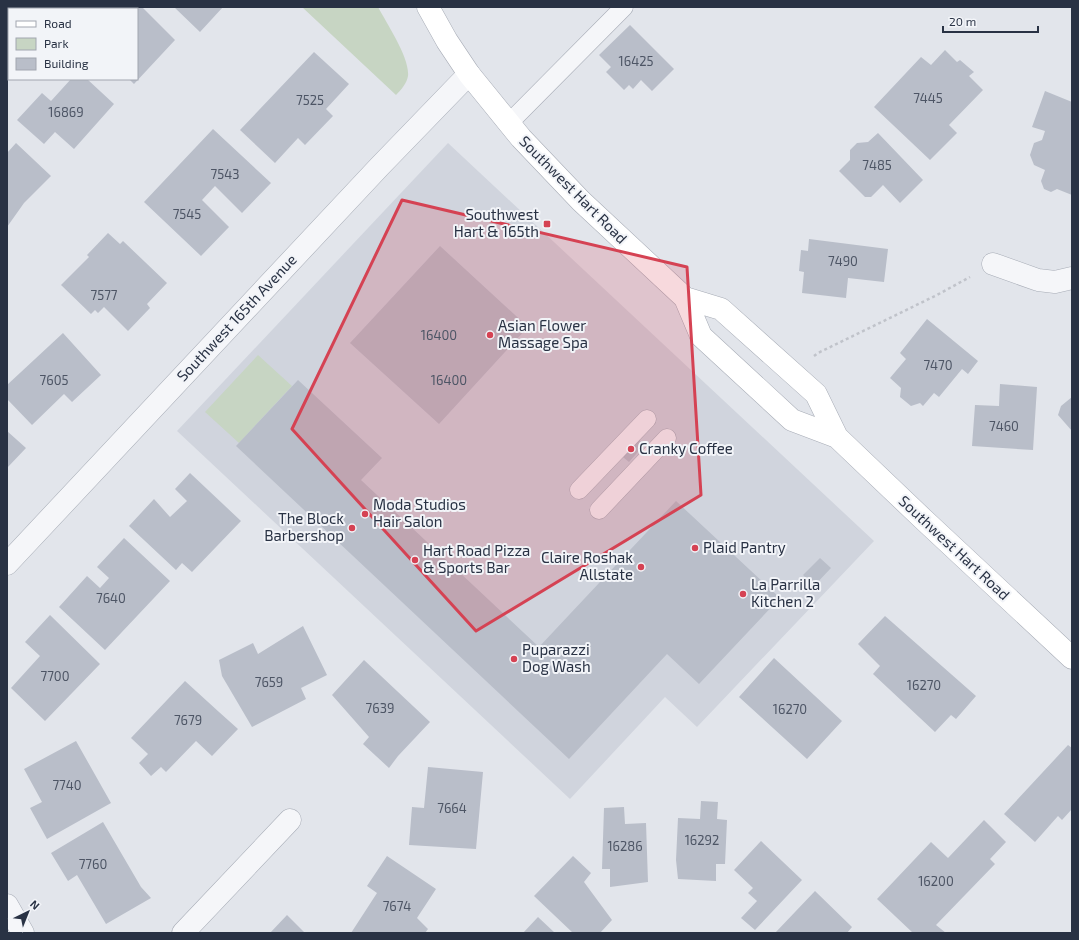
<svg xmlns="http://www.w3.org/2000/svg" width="1079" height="940" font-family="'Exo 2',sans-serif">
  <rect width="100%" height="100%" fill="#e2e5eb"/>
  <path fill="#d0d4dd" d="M448,143L874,541L697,727L665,697L570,799L177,431Z"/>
  <path fill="#c7d5c3" d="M302,7H378C387,24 410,58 408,76C407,83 401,90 396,95Z
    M258,355L292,386L239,443L205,412Z"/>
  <path fill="#b9bec9" d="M139,7H142L175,40L134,84L129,79H137V9Z
    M174,7H223L200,32Z
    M630,25L674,69L652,91L641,80L633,89L629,85L624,90L606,72L611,67L599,55Z
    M945,50L957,62L960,60L974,72L969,76L983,90L949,125L957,133L930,160L874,107L921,57L931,65Z
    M314,52L349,84L326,109L333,116L305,145L298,138L275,163L240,130Z
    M71,79H87L114,104L74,149L55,132L44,144L17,120L42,93L51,101Z
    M1045,91L1072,102V195L1057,189L1051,192L1044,189L1041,181L1045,170L1034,165L1030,155L1034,143L1042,140L1045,131L1032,127Z
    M213,129L271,183L242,213L215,186L202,200L229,227L201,256L144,202Z
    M878,133L923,180L900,203L883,185L871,197H865L839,171L850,160V150L857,143L868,142Z
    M16,143L51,176L24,203L7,227V153Z
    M108,233L120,244L123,241L167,283L147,304L150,308L128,331L104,307L98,313L95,310L91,314L61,285L89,257L87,255Z
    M809,239L888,249L884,282L848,278L846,298L802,293L804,272L799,271L801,250L808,251Z
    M440,246L528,327L439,424L350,343Z
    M927,319L978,361L968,374L962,369L939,397L934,393L923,406L920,403L911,406L900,397L901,388L890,378L906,359L900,353Z
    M63,333L101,375L72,402L64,394L32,425L7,399V385Z
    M298,380L382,458L361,480L539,647L676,501L780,598L699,684L667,654L569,759L236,446Z
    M1000,384L1037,387L1033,450L972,446L975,405L999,406Z
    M1072,397V431L1058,415L1061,406Z
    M7,431L26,448L7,468Z
    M635,435L644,445L629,462L618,453Z
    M190,473L241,521L192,572L182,563L176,570L129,526L154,499L170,517L187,501L175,489Z
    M124,538L170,581L105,650L59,607L87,576L100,588L109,578L97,567Z
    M820,558L831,568L814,586L803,575Z
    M50,615L100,664L45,721L11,688L40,656L25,642Z
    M885,616L976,696L956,719L951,715L935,732L873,674L880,666L858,644Z
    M303,626L327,675L301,688L306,699L252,727L222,676L219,660L253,643L258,654Z
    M774,658L842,721L807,759L739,697Z
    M364,660L430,722L398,756L389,768L363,744L369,737L332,695Z
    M185,681L219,712L238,729L212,756L196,741L166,772L161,767L151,776L139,763L148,754L131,738Z
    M76,741L111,803L47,839L30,808L42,802L24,769Z
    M1068,745L1072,748V809L1062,820L1058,816L1035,842L1004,814Z
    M428,767L483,772L476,849L409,845L412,807L424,808Z
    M701,801L718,802L717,819L727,820L725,864H716V881L678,879L676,860L678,818L700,819Z
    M624,807L625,824L646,823L648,882L610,887V869H602L604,808Z
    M984,820L1006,842L990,859L995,864L936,925L946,933H913L877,899L931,842L948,858Z
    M103,822L141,887L151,898L106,924L77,875L68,881L51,853Z
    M761,841L802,880L755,930L741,918L757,901L748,893L753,888L734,870Z
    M387,856L436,889L417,918L428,929L425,933H351L377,893L367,886Z
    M573,856L591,873L584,882L612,920L600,933H573L534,896Z
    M815,891L852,927L847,933H775Z
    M287,915L305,933H270Z
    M538,917L555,933H523Z"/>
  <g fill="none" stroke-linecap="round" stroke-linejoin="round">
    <defs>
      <path id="service" d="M509,123L624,7
        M579,490L647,419
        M599,510L667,438"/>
      <path id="minor" d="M30,9L32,7
        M7,34L9,31
        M993,264L1038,280L1055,282L1072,278
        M7,564L379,167L469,74
        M7,905L23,933
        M183,933L290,820"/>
      <path id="secondary" d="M428,7L447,41L469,74L521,138L581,201L685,298L701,336L792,420L837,437
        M685,298L721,309L816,394L837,437L923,519L1072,658"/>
    </defs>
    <use href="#service" stroke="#a7acb6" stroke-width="19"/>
    <use href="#minor" stroke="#a7acb6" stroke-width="23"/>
    <use href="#secondary" stroke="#a7acb6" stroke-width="23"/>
    <path stroke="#c0c3ca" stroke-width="2.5" stroke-dasharray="3 3" stroke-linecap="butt" d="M814,356L818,353L937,295L970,277"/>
    <use href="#service" stroke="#f5f6f9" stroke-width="18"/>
    <use href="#minor" stroke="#f5f6f9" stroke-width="22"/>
    <use href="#secondary" stroke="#fff" stroke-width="22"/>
  </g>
  <path fill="#d54253" fill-opacity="0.2" stroke="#d54253" stroke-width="3" stroke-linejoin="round" d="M402,200L687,267L701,495L476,631L292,429Z"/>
  <g fill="#d54253" stroke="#f2f4f8" stroke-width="1.5">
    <rect x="543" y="220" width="8" height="8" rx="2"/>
    <circle cx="490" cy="335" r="4"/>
    <circle cx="631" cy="449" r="4"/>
    <circle cx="365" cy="514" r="4"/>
    <circle cx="352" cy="528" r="4"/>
    <circle cx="695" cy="548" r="4"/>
    <circle cx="415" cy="560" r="4"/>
    <circle cx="641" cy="567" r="4"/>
    <circle cx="743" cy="594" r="4"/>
    <circle cx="514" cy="659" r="4"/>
  </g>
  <g text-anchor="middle" stroke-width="4" stroke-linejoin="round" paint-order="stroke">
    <g font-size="13" fill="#4d5565">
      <text x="636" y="66">16425</text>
      <text x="928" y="103">7445</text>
      <text x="310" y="105">7525</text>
      <text x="66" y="117">16869</text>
      <text x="877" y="170">7485</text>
      <text x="225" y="179">7543</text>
      <text x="187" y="219">7545</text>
      <text x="843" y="266">7490</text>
      <text x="104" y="300">7577</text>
      <text x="439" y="340">16400</text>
      <text x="938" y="370">7470</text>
      <text x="54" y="385">7605</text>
      <text x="449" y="385">16400</text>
      <text x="1004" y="431">7460</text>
      <text x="111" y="603">7640</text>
      <text x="55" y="681">7700</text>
      <text x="269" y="687">7659</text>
      <text x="924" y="690">16270</text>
      <text x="380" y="713">7639</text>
      <text x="790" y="714">16270</text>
      <text x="188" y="725">7679</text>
      <text x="67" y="790">7740</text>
      <text x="452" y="813">7664</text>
      <text x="702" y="845">16292</text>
      <text x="625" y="851">16286</text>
      <text x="93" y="869">7760</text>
      <text x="936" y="886">16200</text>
      <text x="397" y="911">7674</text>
    </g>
    <g font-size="15" fill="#293244" stroke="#f2f4f8">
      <text transform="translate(573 190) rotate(45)" y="5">Southwest Hart Road</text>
      <text transform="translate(237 318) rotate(-47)" y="5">Southwest 165th Avenue</text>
      <text transform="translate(954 548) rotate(43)" y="5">Southwest Hart Road</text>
    </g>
    <g font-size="15" fill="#293244" stroke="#f2f4f8" text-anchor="start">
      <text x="539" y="220" text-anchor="end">Southwest<tspan x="539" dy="17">Hart &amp; 165th</tspan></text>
      <text x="498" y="331">Asian Flower<tspan x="498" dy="17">Massage Spa</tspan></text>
      <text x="639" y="454">Cranky Coffee</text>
      <text x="373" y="510">Moda Studios<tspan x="373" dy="17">Hair Salon</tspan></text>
      <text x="344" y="524" text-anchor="end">The Block<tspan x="344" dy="17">Barbershop</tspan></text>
      <text x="703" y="553">Plaid Pantry</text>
      <text x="423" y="556">Hart Road Pizza<tspan x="423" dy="17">&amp; Sports Bar</tspan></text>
      <text x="633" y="563" text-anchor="end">Claire Roshak<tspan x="633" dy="17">Allstate</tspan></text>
      <text x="751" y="590">La Parrilla<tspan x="751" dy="17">Kitchen 2</tspan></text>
      <text x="522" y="655">Puparazzi<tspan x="522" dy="17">Dog Wash</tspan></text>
    </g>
  </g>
  <rect width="1079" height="940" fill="none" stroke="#293244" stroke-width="16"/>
  <rect x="8" y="8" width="130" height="72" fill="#f2f4f8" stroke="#a2a6b0"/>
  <rect x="16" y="21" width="20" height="6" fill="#ffffff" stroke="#a2a6b0"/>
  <text x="44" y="28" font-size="12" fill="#293244">Road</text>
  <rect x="16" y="38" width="20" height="12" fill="#c7d5c3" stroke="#a2a6b0"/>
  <text x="44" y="48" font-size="12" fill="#293244">Park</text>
  <rect x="16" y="58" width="20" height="12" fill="#b9bec9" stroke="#a2a6b0"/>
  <text x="44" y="68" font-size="12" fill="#293244">Building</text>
  <g transform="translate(28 912) rotate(43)" stroke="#f2f4f8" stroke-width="3" paint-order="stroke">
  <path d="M0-3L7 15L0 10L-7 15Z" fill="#293244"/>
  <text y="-6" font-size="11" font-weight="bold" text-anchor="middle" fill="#293244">N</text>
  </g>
  <path d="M943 26v6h95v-6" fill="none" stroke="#293244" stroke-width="2"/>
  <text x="949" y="26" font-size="12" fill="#293244" stroke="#f2f4f8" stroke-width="3" paint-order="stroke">20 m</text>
</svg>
